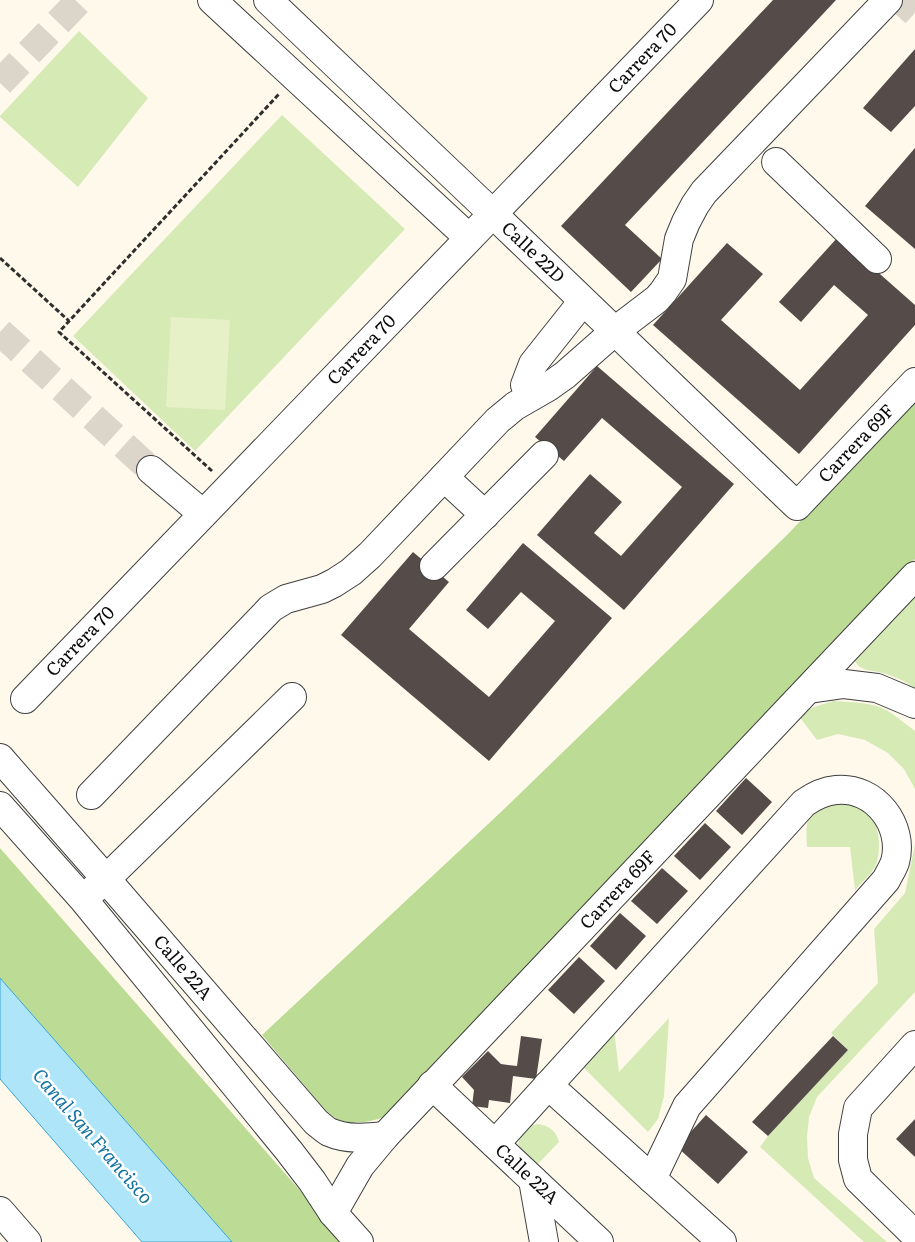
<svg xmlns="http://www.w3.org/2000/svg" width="915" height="1242" font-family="Literata,serif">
  <rect width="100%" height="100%" fill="#fff9ec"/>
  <path fill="#d6eab5" d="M79,31L148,98L78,187L0,117V116Z
    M282,115L405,229L195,451L73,336Z
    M915,586V688C905,681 894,676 883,673C876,671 866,671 860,667C855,663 854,659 854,653Z
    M833,701C848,702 863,702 877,706C890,710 904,723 915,731V789L904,769L888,753L865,740L838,734L817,740L798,715L814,707Z
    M839,803C849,804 860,804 868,812C880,823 882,852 875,867C870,875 861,883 855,890L850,847H807C805,817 807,808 839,803Z
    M915,844V992L817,1097L809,1117L807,1137L808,1158L814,1178L887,1242H864L760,1147L768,1136L848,1050L831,1033L878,983L874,929L905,893Z
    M669,1018L664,1096L658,1119L648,1132L580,1064L614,1029L619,1072Z
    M538,1124C550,1126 556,1131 559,1142L535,1167L519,1153C517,1137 521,1126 538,1124Z"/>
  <path fill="#bcdb94" d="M915,401V559L384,1117C370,1122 354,1125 339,1120C334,1118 330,1113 325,1110L262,1035L501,812L788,534Z
    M0,848L345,1242H232L0,978Z"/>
  <path fill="#e7f1c7" d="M171,317L230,320L225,410L166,407Z"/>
  <path fill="#afe5f8" stroke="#34a4d1" d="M0,978L232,1242H142L0,1079Z"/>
  <path fill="#554c49" d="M773,0H836L625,225L662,259L631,292L561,226Z
    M915,49V106L891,132L863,108Z
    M915,148V249L865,206Z
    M838,237L915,305V325L799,454L653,325L727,243L763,274L721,320L800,390L868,315L834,285L801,322L779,302Z
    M597,366L734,484L624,610L537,535L590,474L622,502L594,533L621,556L682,487L602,418L564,461L535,437Z
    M523,543L612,618L489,761L341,635L413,552L449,582L409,629L489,697L555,621L521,592L488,629L466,610Z
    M746,778L772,802L742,835L716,811Z
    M705,823L731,847L700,880L674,856Z
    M662,868L688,891L657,924L631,901Z
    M620,913L646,936L616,970L590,946Z
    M579,957L605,981L574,1014L548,990Z
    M521,1036L542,1039L536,1079L513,1076L510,1103L489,1100L488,1108L472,1106L474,1090L462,1077L488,1051L501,1064L517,1066Z
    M833,1036L848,1050L768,1136L752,1122Z
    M706,1115L748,1152L718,1184L677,1147Z
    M915,1119V1157L896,1139Z"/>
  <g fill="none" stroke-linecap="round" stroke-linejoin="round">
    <path stroke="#dbd5ca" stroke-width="28" stroke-dasharray="28 14" stroke-linecap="butt" d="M901,0L915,13
      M0,83L80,0
      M0,332L151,470"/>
    <defs>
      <g id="minor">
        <path d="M212,0L469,238"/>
        <path id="s1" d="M268,0L493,214L797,506L915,382"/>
        <path d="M776,162L877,259"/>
        <path d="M525,385L533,364L583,301"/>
        <path d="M151,470L203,514"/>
        <path d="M444,477L485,515"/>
        <path d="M434,566L544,455"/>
        <path d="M809,689L844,684L877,688L915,704"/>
        <path id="s2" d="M25,699L699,0"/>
        <path id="s3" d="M0,758L106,879L316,1122C320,1125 325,1130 329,1132C347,1140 367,1138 385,1136"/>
        <path d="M91,795L271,608L286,599L322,589L334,583L351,572L370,555L498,420L515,406L548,387L565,375L615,331L657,299L663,292L672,279L679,239L686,222L695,205L704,192L888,0"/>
        <path d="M0,806L83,899L289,1151L312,1181L333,1213L359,1242"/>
        <path d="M92,891L106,879L292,697"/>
        <path d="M915,1045L858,1108L853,1134V1160L858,1179L915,1235"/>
        <path id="s4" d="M432,1085L599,1242"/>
        <path d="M548,1085L722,1242"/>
        <path d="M495,1144L804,803C814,796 824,791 836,790C875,786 905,826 895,862C893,868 889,874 886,880L687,1106L652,1179"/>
        <path d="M533,1180L544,1242"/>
        <path d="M0,1211L27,1242"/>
        <path id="s5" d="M333,1213L360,1166L385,1136L915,576"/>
      </g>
    </defs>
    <use href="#minor" stroke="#3f3f3f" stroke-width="30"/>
    <path stroke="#2e2e2e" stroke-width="3" stroke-dasharray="5 2.5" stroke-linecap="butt" d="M0,258L69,321
      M212,471L59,332L279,94"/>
    <use href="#minor" stroke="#fff" stroke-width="28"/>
  </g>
  <g text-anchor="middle" stroke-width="5" stroke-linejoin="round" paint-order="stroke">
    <g font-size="18" fill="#0c0c0c" stroke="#fff">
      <text dy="6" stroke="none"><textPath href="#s2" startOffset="890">Carrera 70</textPath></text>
      <text dy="6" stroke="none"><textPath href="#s1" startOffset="366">Calle 22D</textPath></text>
      <text dy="6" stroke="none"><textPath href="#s2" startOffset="485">Carrera 70</textPath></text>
      <text dy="6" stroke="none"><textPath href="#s1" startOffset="818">Carrera 69F</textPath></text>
      <text dy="6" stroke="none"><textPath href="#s2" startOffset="80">Carrera 70</textPath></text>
      <text dy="6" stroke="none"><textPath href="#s5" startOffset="432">Carrera 69F</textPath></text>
      <text dy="6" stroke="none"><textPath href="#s3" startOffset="278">Calle 22A</textPath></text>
      <text dy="6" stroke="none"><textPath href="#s4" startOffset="130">Calle 22A</textPath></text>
    </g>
    <g font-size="19" font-style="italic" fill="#1373a1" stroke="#fff">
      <text transform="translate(93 1136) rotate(49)" y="7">Canal San Francisco</text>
    </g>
  </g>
</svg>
